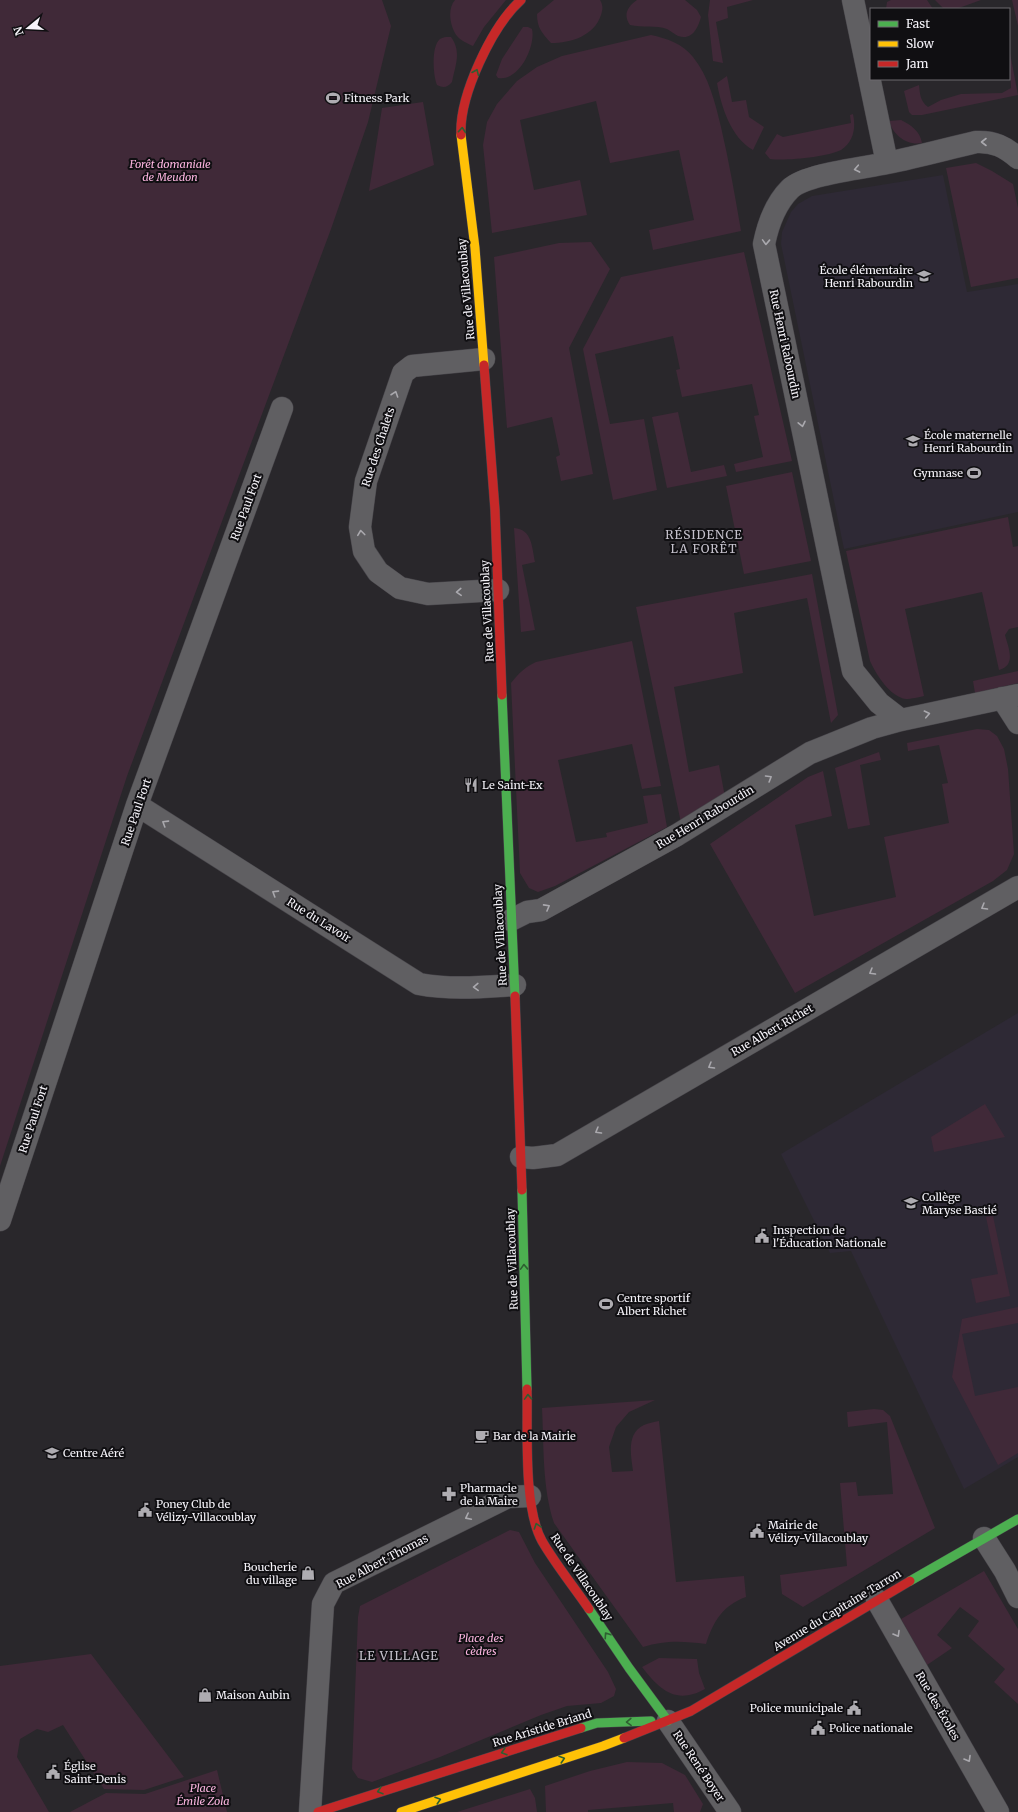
<svg xmlns="http://www.w3.org/2000/svg" width="1018" height="1812" font-family="Merriweather,serif">
  <rect width="100%" height="100%" fill="#29272b"/>
  <path fill="#2e2935" d="M943,175L967,292L1018,284V512L844,549L781,244L782,232L791,212L798,204L812,196Z
    M1018,1013V1457L964,1489L851,1251L830,1253L781,1154Z"/>
  <path fill="#402938" d="M0,0H382L391,26L368,122L331,229L127,776L0,1166Z
    M455,0H506L484,27L473,46C467,43 461,41 457,36C450,27 447,9 455,0Z
    M554,0H600C603,5 603,9 601,15C594,36 571,43 551,43C542,33 537,28 537,14Z
    M637,0H685L697,10L701,17C698,28 692,41 678,36C674,34 671,31 667,29C656,25 642,28 630,25C623,15 627,7 637,0Z
    M710,0H753L727,7L728,18L716,22L723,63L713,61L708,15Z
    M891,0H927L933,9H886L887,2Z
    M935,0H981L956,9H944Z
    M1012,0H1018V26Z
    M523,27H528L532,29C536,46 519,82 498,78L496,75L502,59Z
    M651,35C666,38 683,44 693,57C709,77 715,102 721,127C729,161 735,196 741,231L653,250L649,230L694,220L679,150L610,163L596,101L520,120L534,190L580,180L587,215L492,233L483,145L487,122L497,104L517,81L537,67L562,56Z
    M446,37H451C462,52 455,66 452,82C447,88 443,88 437,85C433,76 431,46 440,39C442,38 444,37 446,37Z
    M1009,48L1018,95L922,115H912L909,112L904,91L919,85C920,94 920,101 928,107L941,100L961,94L1002,93L1011,88Z
    M727,76L732,102L746,100L749,117L764,127L753,150C731,138 721,106 717,83Z
    M423,102L434,165L369,191L382,108Z
    M853,114C856,127 854,142 841,150C827,157 786,161 770,159L765,153L777,134L783,137L851,123L850,115Z
    M901,120C911,125 920,131 922,143C907,146 893,135 889,121Z
    M976,163L992,171L1013,184L1018,208V278L971,287L946,168Z
    M591,242L610,269L569,348L593,474L561,481L556,457L560,455L552,417L507,428L494,257L559,243Z
    M744,252L792,461L736,472L734,464L763,457L754,416L759,415L752,384L682,397L676,370L680,369L673,336L595,354L610,424L644,419L657,490L613,500L583,349L621,277Z
    M678,412L691,472L724,465L727,476L667,488L652,417Z
    M792,472L811,561L744,574L726,486Z
    M1008,517L1013,547L1018,546V627L1009,629L1005,635C1008,647 1017,665 999,670L982,592L905,609L924,696C919,697 911,699 906,699C890,697 876,674 870,661L846,551Z
    M514,528C532,529 532,547 535,562L522,565L535,630L521,632Z
    M812,574L838,715L831,723L807,598L734,613L743,673L674,687L689,772L719,765L725,797L681,823L636,607Z
    M632,641L661,786L642,789L632,744L558,760L576,842L607,837L606,833L648,823L643,796L661,794L667,827L555,886L538,892L529,888L520,873L511,683C519,673 525,667 536,662Z
    M1018,671V683L975,693L973,681Z
    M977,729L989,730L997,736L1004,749L1008,769L1014,854L1007,870L993,881L795,993L710,844L808,777L823,771L832,816L795,825L814,916L896,897L884,837L949,823L942,784L948,783L939,745L908,751L907,743Z
    M879,752L881,760L860,765L870,825L848,829L835,768Z
    M985,1104L1005,1137L934,1152L931,1137Z
    M993,1216L1010,1296L976,1303L971,1279L998,1274L986,1217Z
    M1018,1307V1323L962,1334L975,1396L1018,1387V1453L998,1465L952,1377L962,1319Z
    M655,1400L629,1412L616,1427L609,1447L612,1472L633,1471C631,1456 626,1433 644,1425C648,1423 654,1422 659,1421L676,1582L744,1576L746,1597C723,1605 713,1622 706,1644C683,1641 665,1640 643,1647L554,1523C542,1487 544,1446 542,1408Z
    M874,1409L883,1410L890,1416L935,1528L803,1607L782,1594L780,1575L847,1566L840,1483L856,1482L858,1496L893,1494L887,1422L848,1427L847,1412Z
    M510,1530L519,1532L535,1563L608,1672L616,1689L614,1696L601,1703L567,1706L541,1715L440,1757L372,1782L358,1778L352,1769L358,1617L360,1606Z
    M984,1571L1018,1629V1704L994,1682L1005,1669L968,1636L979,1621L960,1607L937,1635L952,1648L927,1665L901,1619Z
    M91,1654L184,1777L144,1790L104,1789L63,1725L48,1732L37,1729L20,1739L17,1757L49,1812H0V1666Z
    M659,1658L697,1659L699,1673L705,1689C676,1705 660,1690 642,1667Z
    M627,1762L662,1763L685,1775L703,1804L700,1812H674L673,1803L588,1810V1812H546L545,1786L590,1771Z
    M217,1770L227,1812H70L106,1793L145,1794Z
    M530,1789L535,1798L537,1812H457Z"/>
  <g fill="none" stroke-linecap="round" stroke-linejoin="round">
    <defs>
      <path id="street" d="M853,0L887,163
        M484,359L412,366L403,373L366,481L360,527L364,551L378,572L400,588L428,594L498,590
        M1002,698L1018,723
        M901,720L879,703L853,671L764,244C768,224 775,204 790,189C805,174 864,168 887,163C917,157 946,149 976,142C994,141 1005,147 1018,158
        M137,805L419,984C451,990 482,987 515,985
        M511,920L527,912L541,910L677,835L810,753L872,728L901,720L1018,695
        M521,1157L533,1158L557,1155L1018,887
        M0,1220L137,805L282,408
        M984,1538L1005,1571L1018,1597
        M877,1600L998,1812
        M668,1721L730,1812
        M310,1812L323,1604L334,1583L508,1497L530,1496"/>
      <path id="fast" d="M502,695L515,996
        M522,1190L527,1389
        M910,1581L1018,1519
        M589,1609L629,1668L668,1721
        M581,1728L597,1723L651,1721"/>
      <path id="slow" d="M461,135L475,248L484,365
        M401,1812L603,1746L624,1738"/>
      <path id="jam" d="M461,135C459,96 492,26 521,0
        M484,365L495,510L502,695
        M515,996L522,1190
        M527,1389C528,1429 523,1507 542,1541C556,1565 574,1587 589,1609
        M624,1738L691,1711L910,1581
        M318,1812L581,1728"/>
    </defs>
    <use href="#street" stroke="#47454a" stroke-width="23"/>
    <use href="#fast" stroke="#47454a" stroke-width="10"/>
    <use href="#slow" stroke="#47454a" stroke-width="10"/>
    <use href="#jam" stroke="#47454a" stroke-width="10"/>
    <use href="#street" stroke="#605f62" stroke-width="22"/>
    <use href="#fast" stroke="#4caf50" stroke-width="9"/>
    <use href="#slow" stroke="#ffc107" stroke-width="9"/>
    <use href="#jam" stroke="#c62828" stroke-width="9"/>
  </g>
  <defs><path id="oneway-chevron" d="M-2-3.5L2.5 0L-2 3.5" fill="none" stroke-width="1.6" stroke-linecap="round" stroke-linejoin="round"/></defs>
  <g stroke="#2e5f31">
    <use href="#oneway-chevron" transform="translate(476 72) rotate(-67)"/>
    <use href="#oneway-chevron" transform="translate(462 130) rotate(-86)"/>
    <use href="#oneway-chevron" transform="translate(524 1267) rotate(-92)"/>
    <use href="#oneway-chevron" transform="translate(528 1397) rotate(-92)"/>
    <use href="#oneway-chevron" transform="translate(537 1526) rotate(-108)"/>
    <use href="#oneway-chevron" transform="translate(607 1635) rotate(-124)"/>
    <use href="#oneway-chevron" transform="translate(629 1722) rotate(178)"/>
    <use href="#oneway-chevron" transform="translate(504 1752) rotate(163)"/>
    <use href="#oneway-chevron" transform="translate(562 1759) rotate(-18)"/>
    <use href="#oneway-chevron" transform="translate(380 1791) rotate(162)"/>
    <use href="#oneway-chevron" transform="translate(438 1800) rotate(-18)"/>
  </g>
  <g stroke="#aaa9ae">
    <use href="#oneway-chevron" transform="translate(984 142) rotate(-180)"/>
    <use href="#oneway-chevron" transform="translate(857 169) rotate(169)"/>
    <use href="#oneway-chevron" transform="translate(766 242) rotate(92)"/>
    <use href="#oneway-chevron" transform="translate(395 394) rotate(-71)"/>
    <use href="#oneway-chevron" transform="translate(802 424) rotate(78)"/>
    <use href="#oneway-chevron" transform="translate(361 533) rotate(-97)"/>
    <use href="#oneway-chevron" transform="translate(459 592) rotate(177)"/>
    <use href="#oneway-chevron" transform="translate(927 714) rotate(-12)"/>
    <use href="#oneway-chevron" transform="translate(769 778) rotate(-31)"/>
    <use href="#oneway-chevron" transform="translate(165 823) rotate(-148)"/>
    <use href="#oneway-chevron" transform="translate(275 893) rotate(-148)"/>
    <use href="#oneway-chevron" transform="translate(547 907) rotate(-29)"/>
    <use href="#oneway-chevron" transform="translate(984 907) rotate(150)"/>
    <use href="#oneway-chevron" transform="translate(872 972) rotate(150)"/>
    <use href="#oneway-chevron" transform="translate(476 987) rotate(178)"/>
    <use href="#oneway-chevron" transform="translate(711 1066) rotate(150)"/>
    <use href="#oneway-chevron" transform="translate(598 1131) rotate(150)"/>
    <use href="#oneway-chevron" transform="translate(468 1517) rotate(153)"/>
    <use href="#oneway-chevron" transform="translate(897 1634) rotate(60)"/>
    <use href="#oneway-chevron" transform="translate(968 1759) rotate(60)"/>
  </g>
  <defs>
    <symbol id="stadium-bare" viewBox="-9 -9 18 18"><path d="M0-5a6.5 5 0 1 0 0 10a6.5 5 0 1 0 0-10ZM-3.5-1.8h7v3.6h-7Z" fill="#aeacb1" stroke="#100f12" stroke-width="2.5" paint-order="stroke"/></symbol>
    <symbol id="school-bare" viewBox="-9 -9 18 18"><path d="M0-5L7-2L0 1L-7-2ZM-4 1L0 2.5L4 1V4Q0 6-4 4Z" fill="#aeacb1" stroke="#100f12" stroke-width="2.5" paint-order="stroke"/></symbol>
    <symbol id="restaurant-bare" viewBox="-9 -9 18 18"><path d="M-5-6h1v4h1v-4h1v4h1v-4h1v5L-1.5 .5V6h-2V.5L-5-1ZM5-6V6H3V1.5H1.5Q1.5-4 5-6Z" fill="#aeacb1" stroke="#100f12" stroke-width="2.5" paint-order="stroke"/></symbol>
    <symbol id="civic-bare" viewBox="-9 -9 18 18"><path d="M-.6-6.5H3V-4.5H.6V-3L4-1V1h2V6H-6V1h2V-1L-.6-3ZM-1.2 2.5V6h2.4V2.5Z" fill="#aeacb1" stroke="#100f12" stroke-width="2.5" paint-order="stroke"/></symbol>
    <symbol id="cafe-bare" viewBox="-9 -9 18 18"><path d="M-5.5-4.5H6V0H3Q3 3.5 0 3.5H-2.5Q-5.5 3.5-5.5 0ZM3-3.2v2h1.7v-2ZM-6 4.5H4V6H-6Z" fill="#aeacb1" stroke="#100f12" stroke-width="2.5" paint-order="stroke"/></symbol>
    <symbol id="pharmacy-bare" viewBox="-9 -9 18 18"><path d="M-2-6h4v4h4v4h-4v4h-4v-4h-4v-4h4Z" fill="#aeacb1" stroke="#100f12" stroke-width="2.5" paint-order="stroke"/></symbol>
    <symbol id="shop-bare" viewBox="-9 -9 18 18"><path d="M-5-2.5h2.3a2.7 3.5 0 0 1 5.4 0H5L5.5 6h-11ZM-1.5-2.5h3a1.5 2.3 0 0 0-3 0Z" fill="#aeacb1" stroke="#100f12" stroke-width="2.5" paint-order="stroke"/></symbol>
  </defs>
  <g fill-rule="evenodd">
    <use href="#stadium-bare" x="323" y="88" width="20" height="20"/>
    <use href="#school-bare" x="914" y="266" width="20" height="20"/>
    <use href="#school-bare" x="903" y="431" width="20" height="20"/>
    <use href="#stadium-bare" x="964" y="463" width="20" height="20"/>
    <use href="#restaurant-bare" x="461" y="775" width="20" height="20"/>
    <use href="#school-bare" x="901" y="1193" width="20" height="20"/>
    <use href="#civic-bare" x="752" y="1226" width="20" height="20"/>
    <use href="#stadium-bare" x="596" y="1294" width="20" height="20"/>
    <use href="#cafe-bare" x="472" y="1426" width="20" height="20"/>
    <use href="#school-bare" x="42" y="1443" width="20" height="20"/>
    <use href="#pharmacy-bare" x="439" y="1484" width="20" height="20"/>
    <use href="#civic-bare" x="135" y="1500" width="20" height="20"/>
    <use href="#civic-bare" x="747" y="1521" width="20" height="20"/>
    <use href="#shop-bare" x="298" y="1563" width="20" height="20"/>
    <use href="#shop-bare" x="195" y="1685" width="20" height="20"/>
    <use href="#civic-bare" x="844" y="1698" width="20" height="20"/>
    <use href="#civic-bare" x="808" y="1718" width="20" height="20"/>
    <use href="#civic-bare" x="43" y="1762" width="20" height="20"/>
  </g>
  <g text-anchor="middle" stroke-width="4" stroke-linejoin="round" paint-order="stroke">
    <g font-size="11" fill="#f5f3f9" stroke="#100f12" text-anchor="start">
      <text x="344" y="102">Fitness Park</text>
      <text x="913" y="274" text-anchor="end">École élémentaire<tspan x="913" dy="13">Henri Rabourdin</tspan></text>
      <text x="924" y="439">École maternelle<tspan x="924" dy="13">Henri Rabourdin</tspan></text>
      <text x="963" y="477" text-anchor="end">Gymnase</text>
      <text x="482" y="789">Le Saint-Ex</text>
      <text x="922" y="1201">Collège<tspan x="922" dy="13">Maryse Bastié</tspan></text>
      <text x="773" y="1234">Inspection de<tspan x="773" dy="13">l'Éducation Nationale</tspan></text>
      <text x="617" y="1302">Centre sportif<tspan x="617" dy="13">Albert Richet</tspan></text>
      <text x="493" y="1440">Bar de la Mairie</text>
      <text x="63" y="1457">Centre Aéré</text>
      <text x="460" y="1492">Pharmacie<tspan x="460" dy="13">de la Maire</tspan></text>
      <text x="156" y="1508">Poney Club de<tspan x="156" dy="13">Vélizy-Villacoublay</tspan></text>
      <text x="768" y="1529">Mairie de<tspan x="768" dy="13">Vélizy-Villacoublay</tspan></text>
      <text x="297" y="1571" text-anchor="end">Boucherie<tspan x="297" dy="13">du village</tspan></text>
      <text x="216" y="1699">Maison Aubin</text>
      <text x="843" y="1712" text-anchor="end">Police municipale</text>
      <text x="829" y="1732">Police nationale</text>
      <text x="64" y="1770">Église<tspan x="64" dy="13">Saint-Denis</tspan></text>
    </g>
    <g font-size="11" font-style="italic" fill="#fcb5e0" stroke="#100f12">
      <text x="170" y="168">Forêt domaniale<tspan x="170" dy="13">de Meudon</tspan></text>
      <text x="481" y="1642">Place des<tspan x="481" dy="13">cèdres</tspan></text>
      <text x="203" y="1792">Place<tspan x="203" dy="13">Émile Zola</tspan></text>
    </g>
    <g font-size="11" fill="#f5f3f9" stroke="#100f12">
      <text transform="translate(466 289) rotate(-95)" y="4">Rue de Villacoublay</text>
      <text transform="translate(785 344) rotate(78)" y="4">Rue Henri Rabourdin</text>
      <text transform="translate(378 447) rotate(-72)" y="4">Rue des Chalets</text>
      <text transform="translate(246 507) rotate(-70)" y="4">Rue Paul Fort</text>
      <text transform="translate(487 611) rotate(-93)" y="4">Rue de Villacoublay</text>
      <text transform="translate(136 812) rotate(-71)" y="4">Rue Paul Fort</text>
      <text transform="translate(705 817) rotate(-31)" y="4">Rue Henri Rabourdin</text>
      <text transform="translate(319 920) rotate(32)" y="4">Rue du Lavoir</text>
      <text transform="translate(500 935) rotate(-93)" y="4">Rue de Villacoublay</text>
      <text transform="translate(772 1030) rotate(-30)" y="4">Rue Albert Richet</text>
      <text transform="translate(33 1119) rotate(-72)" y="4">Rue Paul Fort</text>
      <text transform="translate(512 1259) rotate(-92)" y="4">Rue de Villacoublay</text>
      <text transform="translate(382 1561) rotate(-28)" y="4">Rue Albert Thomas</text>
      <text transform="translate(582 1577) rotate(56)" y="4">Rue de Villacoublay</text>
      <text transform="translate(837 1610) rotate(-31)" y="4">Avenue du Capitaine Tarron</text>
      <text transform="translate(938 1706) rotate(60)" y="4">Rue des Écoles</text>
      <text transform="translate(542 1728) rotate(-17)" y="4">Rue Aristide Briand</text>
      <text transform="translate(699 1766) rotate(56)" y="4">Rue René Boyer</text>
    </g>
    <g font-size="12" letter-spacing="1" fill="#c4c0cb" stroke="#100f12">
      <text x="704" y="539">RÉSIDENCE<tspan x="704" dy="14">LA FORÊT</tspan></text>
      <text x="399" y="1660">LE VILLAGE</text>
    </g>
  </g>
  <rect x="870" y="8" width="140" height="72" fill="#100f12" stroke="#6c6a6e"/>
  <rect x="878" y="21" width="20" height="6" fill="#4caf50" stroke="#6c6a6e"/>
  <text x="906" y="28" font-size="12" fill="#f5f3f9">Fast</text>
  <rect x="878" y="41" width="20" height="6" fill="#ffc107" stroke="#6c6a6e"/>
  <text x="906" y="48" font-size="12" fill="#f5f3f9">Slow</text>
  <rect x="878" y="61" width="20" height="6" fill="#c62828" stroke="#6c6a6e"/>
  <text x="906" y="68" font-size="12" fill="#f5f3f9">Jam</text>
  <g transform="translate(28 28) rotate(252)" stroke="#100f12" stroke-width="3" paint-order="stroke">
  <path d="M0-3L7 15L0 10L-7 15Z" fill="#f5f3f9"/>
  <text y="-6" font-size="11" font-weight="bold" text-anchor="middle" fill="#f5f3f9">N</text>
  </g>
</svg>
